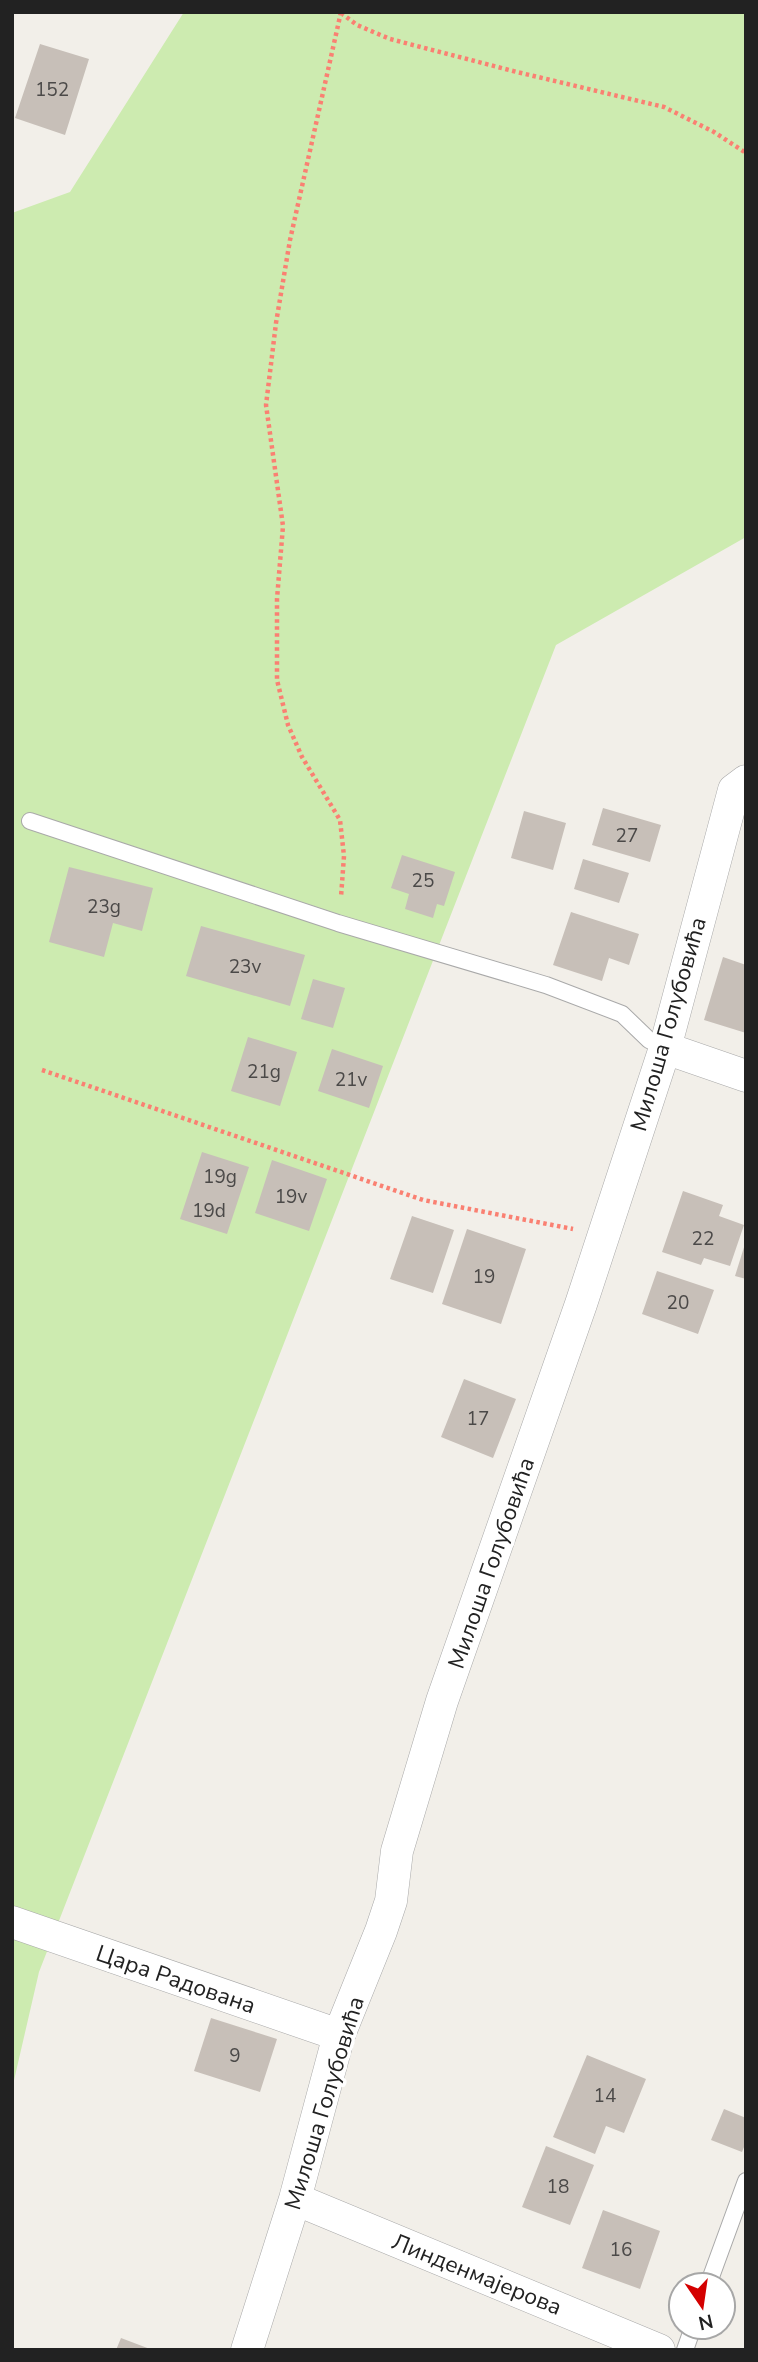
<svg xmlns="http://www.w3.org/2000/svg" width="758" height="2362" font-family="'Nunito Sans',sans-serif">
  <rect width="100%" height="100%" fill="#f2efe9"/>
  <path fill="#cdebb0" d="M184,12H746V537L556,645L39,1972L12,2089V213L70,192Z"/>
  <path fill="#c7bfb8" d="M40,44L89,59L65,135L15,118Z
    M603,808L661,825L650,862L592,845Z
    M524,811L566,823L553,870L511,858Z
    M402,855L455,872L444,906L437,904L433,918L405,909L409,894L391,888Z
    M583,859L629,873L619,903L574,889Z
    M69,867L153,888L142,931L113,923L104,957L49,942Z
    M571,912L639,934L629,965L609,958L602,981L553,965Z
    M201,926L305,955L290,1006L186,976Z
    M723,957L746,965V1033L704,1020Z
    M313,979L345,988L333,1028L301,1019Z
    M248,1037L297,1052L280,1106L231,1091Z
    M332,1049L383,1066L369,1108L318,1091Z
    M202,1152L249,1167L227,1234L180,1219Z
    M272,1160L327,1179L309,1231L255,1213Z
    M683,1191L723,1205L719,1216L744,1225L730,1266L704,1258L701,1265L662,1252Z
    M412,1216L454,1230L433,1293L390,1279Z
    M467,1229L526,1249L501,1324L442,1304Z
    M745,1244H746V1279L735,1276Z
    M657,1271L714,1290L698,1334L642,1314Z
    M464,1379L516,1399L493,1458L441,1437Z
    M211,2018L277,2039L260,2092L194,2071Z
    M587,2055L646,2079L624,2133L606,2126L595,2154L553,2137Z
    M724,2109L746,2118V2142L742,2152L711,2140Z
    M546,2146L594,2165L570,2225L522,2207Z
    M603,2210L660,2231L640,2289L582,2268Z
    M121,2338L150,2349V2350H116Z"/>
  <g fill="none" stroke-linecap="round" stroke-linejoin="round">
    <defs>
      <path id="lane" d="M30,821L338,923L546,985L622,1014L649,1040L665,1048
        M708,2285L746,2181
        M685,2350L693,2327"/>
      <path id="street" d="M665,1048L746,1076
        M12,1922L339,2035
        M295,2199L659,2350
        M247,2350L295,2199L339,2035L381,1931L391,1901L397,1851L442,1701L581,1304L665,1048L734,790L746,781"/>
    </defs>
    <use href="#lane" stroke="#a9a9a9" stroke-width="18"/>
    <use href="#street" stroke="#a9a9a9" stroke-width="33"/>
    <path stroke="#fa8072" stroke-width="4.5" stroke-dasharray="3.5 3.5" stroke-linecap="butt" d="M341,12L290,240L276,323L266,405L283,526L277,599V680L288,725L302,757L340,820L344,856L341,897
      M341,13L357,25L390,39L517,72L664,107L714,132L746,153
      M42,1070L423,1200L573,1229"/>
    <use href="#lane" stroke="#fff" stroke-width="16"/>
    <use href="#street" stroke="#fff" stroke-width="32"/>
  </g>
  <g text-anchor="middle" stroke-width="7" stroke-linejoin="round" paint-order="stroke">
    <g font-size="19" fill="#4b4948">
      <text x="52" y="96">152</text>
      <text x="627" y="842">27</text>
      <text x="423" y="887">25</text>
      <text x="104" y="913">23g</text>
      <text x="245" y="973">23v</text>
      <text x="264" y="1078">21g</text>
      <text x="351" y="1086">21v</text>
      <text x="220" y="1183">19g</text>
      <text x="291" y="1203">19v</text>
      <text x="209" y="1217">19d</text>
      <text x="703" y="1245">22</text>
      <text x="484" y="1283">19</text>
      <text x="678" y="1309">20</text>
      <text x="478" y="1425">17</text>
      <text x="235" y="2062">9</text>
      <text x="605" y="2102">14</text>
      <text x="558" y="2193">18</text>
      <text x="621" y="2256">16</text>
    </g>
    <g font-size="23" fill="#222" stroke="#fff">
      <text transform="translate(668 1024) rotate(-74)" y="8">Милоша Голубовића</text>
      <text transform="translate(491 1563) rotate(-71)" y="8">Милоша Голубовића</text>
      <text transform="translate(176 1979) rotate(19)" y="8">Цара Радована</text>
      <text transform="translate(324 2103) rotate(-73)" y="8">Милоша Голубовића</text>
      <text transform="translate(477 2274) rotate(22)" y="8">Линденмајерова</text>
    </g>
  </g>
  <rect width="758" height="2362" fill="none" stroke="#222222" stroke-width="28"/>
  <g transform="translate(702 2306) rotate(167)"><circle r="33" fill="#ffffff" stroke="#a7a7a7" stroke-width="2"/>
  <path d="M0-5L12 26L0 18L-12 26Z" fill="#d40000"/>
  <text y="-10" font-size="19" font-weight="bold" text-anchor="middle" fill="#222222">N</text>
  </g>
</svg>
